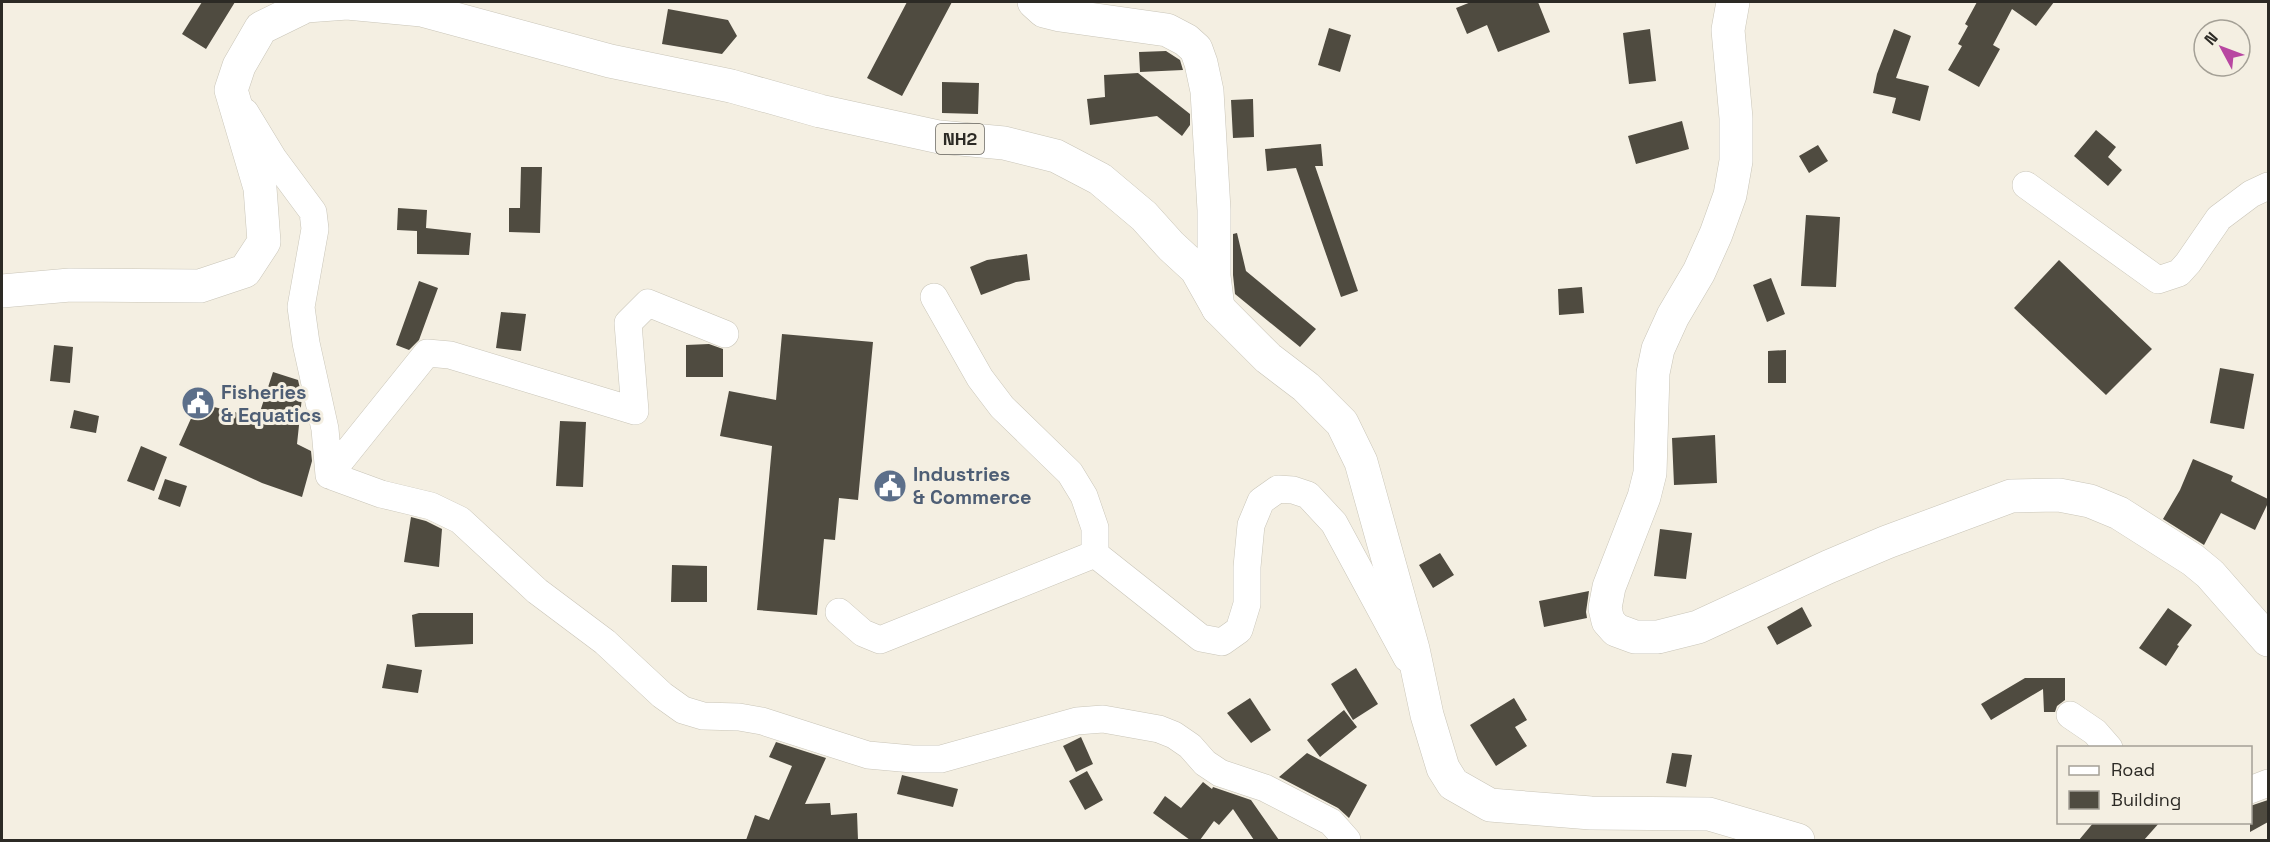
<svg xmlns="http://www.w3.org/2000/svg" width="2270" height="842" font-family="'Space Grotesk',sans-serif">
  <rect width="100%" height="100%" fill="#f4efe2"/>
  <path fill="#4f4b40" d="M202,2H235L206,49L182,34Z
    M907,2H952L902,96L867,78Z
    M1471,2H1538L1550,32L1498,52L1487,25L1467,34L1456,8Z
    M1977,2H2054L2036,26L2012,9L1993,45L2000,49L1979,87L1948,70L1962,46L1958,44L1968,26L1965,24Z
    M668,9L728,20L737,36L722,54L662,44Z
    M1329,28L1351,35L1340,72L1318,65Z
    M1650,29L1656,81L1629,84L1623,33Z
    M1894,29L1911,36L1896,78L1929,86L1920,121L1892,113L1896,98L1873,93L1877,74Z
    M1166,51L1180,60L1183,70L1140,72L1139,52Z
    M1138,73L1190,114V125L1182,136L1157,116L1090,125L1087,99L1105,97L1104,75Z
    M942,82L979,83L978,114L942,113Z
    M1253,99L1254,137L1233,138L1231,100Z
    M1682,121L1689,149L1636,164L1628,136Z
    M2096,130L2116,147L2108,157L2122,170L2108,186L2074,156Z
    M1321,144L1323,166H1315L1358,291L1341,297L1296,168L1267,171L1265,149Z
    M1818,145L1828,161L1809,173L1799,156Z
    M521,167H542L540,233L509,232V208H520Z
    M398,208L427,210L426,228L471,233L469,255L417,254V231L397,230Z
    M1806,215L1840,217L1836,287L1801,286Z
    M1237,233L1246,271L1316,329L1300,347L1235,294L1233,275V234Z
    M1027,254L1030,280L1016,282L981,295L970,267L987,260Z
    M2059,260L2152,349L2106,395L2014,308Z
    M1771,278L1785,314L1767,322L1753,285Z
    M419,281L438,288L419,340L409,350L396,345Z
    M1582,287L1584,313L1559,315L1558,289Z
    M501,312L526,314L521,351L496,348Z
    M782,334L873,342L858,500L839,498L835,540L824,539L817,615L757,610L772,446L720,436L729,391L776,400Z
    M709,344L723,349V377H686V345Z
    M54,345L73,347L70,383L50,381Z
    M1786,350V383H1768V351Z
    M2220,368L2254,374L2244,429L2210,423Z
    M273,372L298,380L302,397L297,444L311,451L312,461L302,497L262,483L179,445L198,403L258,418Z
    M74,410L99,416L96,433L70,428Z
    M560,421L586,422L583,487L556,486Z
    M1715,435L1717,483L1674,485L1672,438Z
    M141,446L167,457L154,491L127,481Z
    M2193,459L2233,476L2231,481L2268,499V503L2255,530L2221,513L2204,545L2163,519L2180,490Z
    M165,479L187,486L180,507L158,499Z
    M411,517L426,521L442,529L439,567L404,562Z
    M1660,529L1692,533L1686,579L1654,576Z
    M1440,553L1454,575L1433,588L1419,565Z
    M672,565L707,566V602H671Z
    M1589,591L1586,612L1587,618L1544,627L1539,601Z
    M1802,607L1812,626L1777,645L1767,627Z
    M2168,608L2192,625L2177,645L2179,646L2166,666L2139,648Z
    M419,613H473V644L415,647L412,615Z
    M387,664L422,670L418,693L382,688Z
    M1356,668L1378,704L1353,720L1331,684Z
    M2025,678H2065V700L2057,706L2055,712H2044L2043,689L1991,720L1981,704Z
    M1250,698L1271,730L1251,743L1227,713Z
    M1514,698L1527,720L1515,727L1527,746L1496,766L1470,725Z
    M1344,710L1357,727L1320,757L1307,740Z
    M1081,737L1093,764L1076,772L1063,746Z
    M776,742L826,758L805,804L830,803L831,815L857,813L858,840H746L755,815L769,820L792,766L769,757Z
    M1307,753L1367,785L1349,818L1338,808L1279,777Z
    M1672,753L1692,755L1686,787L1666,783Z
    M1087,771L1103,800L1085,810L1069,781Z
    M902,775L958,789L953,807L897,794Z
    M1203,782L1212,789L1213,787L1251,800L1279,840H1254L1233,809L1219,825L1214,821L1200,840H1190L1153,813L1165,796L1181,808Z
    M2268,800V822L2250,832V806Z
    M2094,822H2160L2144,840H2079Z"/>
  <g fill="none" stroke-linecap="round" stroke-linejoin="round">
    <defs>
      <path id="minor" d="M245,112L273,158L313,212L315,229L301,307L306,343L325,429L329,475L381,494L431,506L460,520L537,591L605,642L662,695L683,710L703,716L739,717L762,721L868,755L912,759H941L1077,721L1103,719L1159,729L1174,735L1190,746L1205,763L1220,773L1265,788L1331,822L1347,840
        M2026,185L2158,280L2179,273L2188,263L2219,218L2251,194L2268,186
        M934,297L980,378L1002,407L1070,473L1084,496L1095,528V554L1201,638L1222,642L1239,630L1247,604V567L1251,525L1261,501L1278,489L1293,490L1308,495L1334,523L1407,658
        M329,475L427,353L450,355L635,411L628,323L648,303L725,334
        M839,612L863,633L880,640L1095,554
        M2070,715L2095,732L2109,748
        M2250,790L2268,783"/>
      <path id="tertiary" d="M1034,2L1044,11L1060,15L1167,30L1186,40L1196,49L1201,63L1207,91L1214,210V276L1218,308
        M1733,2L1728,30L1736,118V161L1730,195L1716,234L1699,272L1673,316L1658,349L1653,373L1650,473L1644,497L1609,587L1605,608L1608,621L1616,630L1635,637H1658L1698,627L1828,567L1887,542L2011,496L2059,495L2090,501L2119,513L2193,560L2210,574L2268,640"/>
      <path id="trunk" d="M2,291L70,285L200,286L245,271L264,242L260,188L231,90L239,66L261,28L306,6L347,3L422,10L610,61L731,86L820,111L939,137L1004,143L1056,156L1100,179L1144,216L1171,246L1196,269L1218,308L1268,358L1306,387L1342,423L1361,462L1413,649L1427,715L1443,768L1453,784L1490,805L1591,813L1709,814L1798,840"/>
    </defs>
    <use href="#minor" stroke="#c9c5b8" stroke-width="28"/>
    <use href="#tertiary" stroke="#c9c5b8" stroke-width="34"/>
    <use href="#trunk" stroke="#c9c5b8" stroke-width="34"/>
    <use href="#minor" stroke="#fff" stroke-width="27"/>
    <use href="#tertiary" stroke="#fff" stroke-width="33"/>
    <use href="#trunk" stroke="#fff" stroke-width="33"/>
  </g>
  <defs>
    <symbol id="civic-disc" viewBox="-11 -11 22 22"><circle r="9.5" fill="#5c6f8a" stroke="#f4efe2"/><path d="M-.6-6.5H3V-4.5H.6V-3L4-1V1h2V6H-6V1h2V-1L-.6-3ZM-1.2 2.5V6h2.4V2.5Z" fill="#fff"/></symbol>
  </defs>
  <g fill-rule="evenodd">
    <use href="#civic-disc" x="179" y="384" width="38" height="38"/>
    <use href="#civic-disc" x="871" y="467" width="38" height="38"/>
  </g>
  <g text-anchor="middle" stroke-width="6" stroke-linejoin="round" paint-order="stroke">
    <rect fill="#f4efe2" stroke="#68655e" stroke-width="1.5" x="936" y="124" width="48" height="30" rx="4.5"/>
    <g font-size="18" font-weight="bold" fill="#2c2a25">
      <text x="960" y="145">NH2</text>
    </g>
    <g font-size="20" font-weight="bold" fill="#4e5e75" stroke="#f4efe2" text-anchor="start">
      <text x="221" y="399">Fisheries<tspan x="221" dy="23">&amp; Equatics</tspan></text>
      <text x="913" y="481">Industries<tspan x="913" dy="23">&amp; Commerce</tspan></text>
    </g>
  </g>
  <rect width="2270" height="842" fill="none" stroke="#2c2a25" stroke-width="6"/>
  <rect x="2057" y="746" width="195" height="78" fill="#f4efe2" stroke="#a4a096" stroke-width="1.5"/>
  <rect x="2069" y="766" width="30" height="9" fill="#ffffff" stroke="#a4a096" stroke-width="1.5"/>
  <text x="2111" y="776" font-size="18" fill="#2c2a25">Road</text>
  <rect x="2069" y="791" width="30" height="18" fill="#4f4b40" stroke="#a4a096" stroke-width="1.5"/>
  <text x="2111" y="806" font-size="18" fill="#2c2a25">Building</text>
  <g transform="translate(2222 48) rotate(311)"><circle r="28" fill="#f4efe2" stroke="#a4a096" stroke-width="1.5"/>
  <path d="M0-4.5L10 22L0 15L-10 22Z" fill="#b846a1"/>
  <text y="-9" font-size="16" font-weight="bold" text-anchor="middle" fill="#2c2a25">N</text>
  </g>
</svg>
